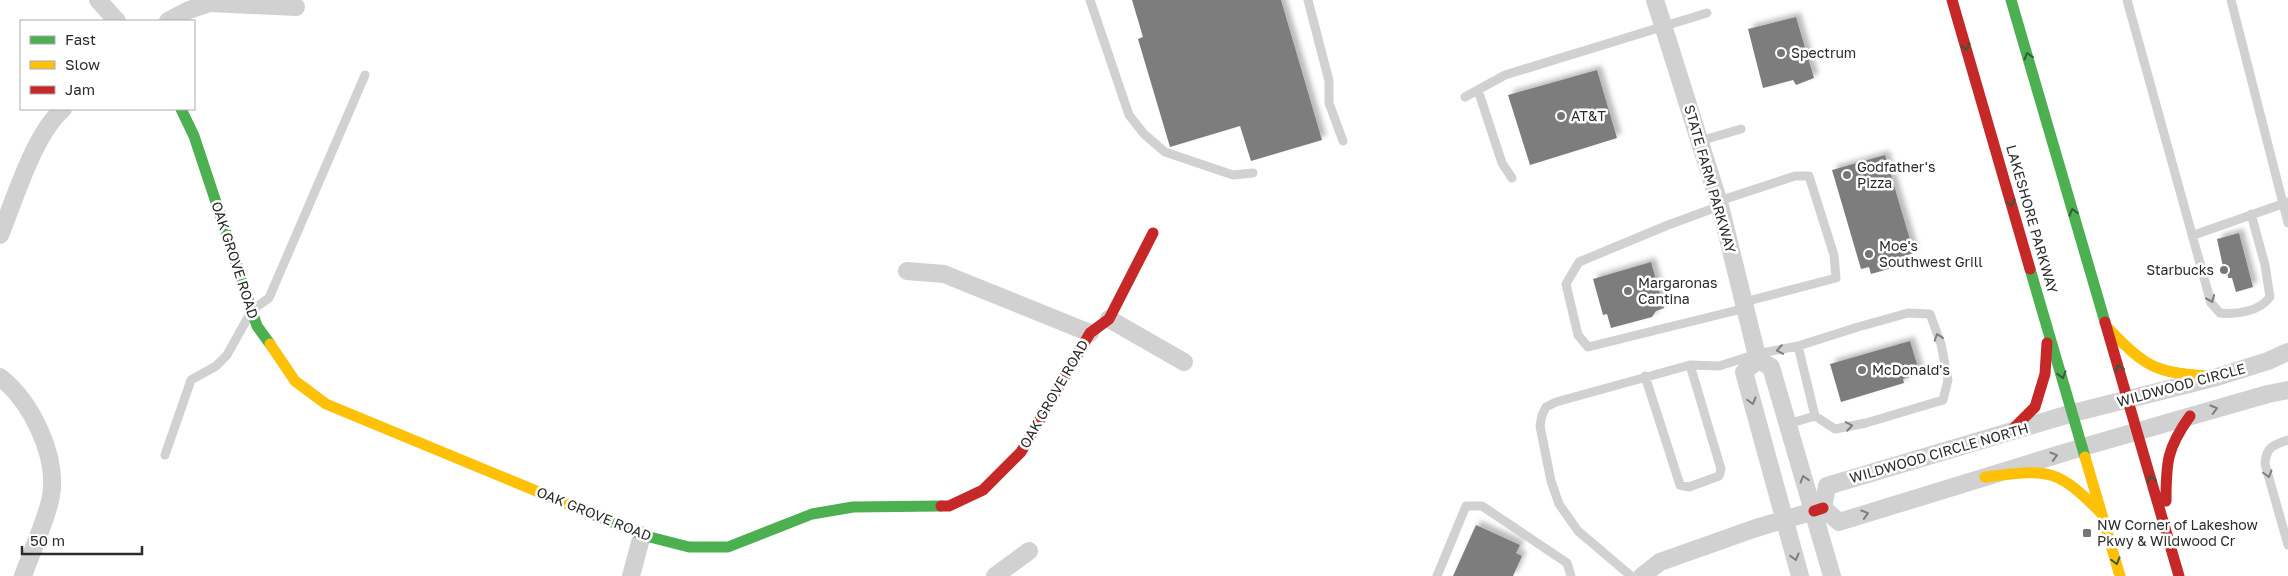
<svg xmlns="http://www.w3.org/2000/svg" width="2288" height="576" font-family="'Golos Text',sans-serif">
  <defs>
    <filter id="shadow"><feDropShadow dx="4.5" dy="-4.5" stdDeviation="2.5" flood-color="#0004"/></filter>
  </defs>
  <rect width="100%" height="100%" fill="#fff"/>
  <path fill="#7d7d7d" filter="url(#shadow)" d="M1132,0H1281L1322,140L1251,161L1240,126L1170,147L1138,39L1143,37Z
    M1796,17L1814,78L1796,85L1793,80L1763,88L1748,29Z
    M1597,70L1617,138L1530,165L1508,95Z
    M1885,155L1914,253L1900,257L1902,265L1871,274L1869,267L1861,269L1832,170Z
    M2239,233L2253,287L2236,292L2232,278H2228V275L2225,276L2217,239Z
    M1651,262L1664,308L1656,311L1652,317L1611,328L1607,314L1603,315L1593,279Z
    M1910,341L1920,374L1903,379L1904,383L1841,402L1830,364Z
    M1476,525L1520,545L1516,553L1522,556L1513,576H1453Z"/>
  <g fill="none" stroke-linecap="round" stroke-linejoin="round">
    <path stroke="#d1d1d1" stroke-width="9" d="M1090,0L1129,115L1144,134L1165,152L1233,175L1253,173
      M1308,0L1329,81V103L1343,141
      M2127,0L2211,303L2220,313C2237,315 2260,311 2270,297L2265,265L2251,214
      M2231,0L2288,223
      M1478,90L1502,163L1512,178
      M1465,97L1505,75L1707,13
      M1700,141L1741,129
      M1719,201L1795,176H1809L1834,255L1836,278L1744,302
      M1720,206L1668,225L1579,262L1566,284L1578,335L1588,347L1746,308
      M2194,235L2288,202
      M1798,346L1815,416
      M1645,376L1680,485L1689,487L1719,476L1721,469L1690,365
      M2288,440C2273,445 2266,447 2265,464L2288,545
      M165,455L191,380L216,366L227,355L252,310L269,298L365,75
      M1437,576L1466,506H1482L1567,563L1571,576
      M1631,576L1578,531L1559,504L1551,481L1540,426L1542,415L1546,407L1556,402L1690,365L1719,366L1757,354L1798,346L1858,327L1908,313L1930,314L1941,344L1948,380L1943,400L1866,423L1835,429L1815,416L1788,424"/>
    <path stroke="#d1d1d1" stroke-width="18" d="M98,0L117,21
      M1655,0L1720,206L1758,360L1771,367L1832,576
      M168,21L189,10L210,3L296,7
      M0,235C15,199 34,134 63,109
      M907,271L944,274L1090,333
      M1109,319L1184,362
      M2288,352L2268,361L2217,377L2073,413L1827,486L1823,508L1839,522L2083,447L2268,394L2288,390
      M1758,360L1744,372L1800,576
      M0,377C31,401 58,456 51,496C47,519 31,553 23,576
      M631,576L642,535
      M995,576L1029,551
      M1642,576L1660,562L1756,528L1814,511"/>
    <path stroke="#4caf50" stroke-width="11" d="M2011,0L2105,322
      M181,109L194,136L257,326L270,344
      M2030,269L2085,457
      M575,507L642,535L689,547H728L812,514L853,507L941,506"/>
    <path stroke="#ffc107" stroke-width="11" d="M2108,328C2150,372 2157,372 2217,377
      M270,344L295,381L326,404L575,507
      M2085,457L2120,576
      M1985,477C2048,470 2055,466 2101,513"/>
    <path stroke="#c62828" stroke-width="11" d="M1952,0L2030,269
      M2105,322L2179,576
      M2010,432L2035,407L2045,374L2047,343
      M2166,501C2166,462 2167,448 2190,416
      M941,506H949L983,490L1021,452L1090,333L1109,319L1153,233
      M1814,511L1823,508"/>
  </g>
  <defs><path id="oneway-chevron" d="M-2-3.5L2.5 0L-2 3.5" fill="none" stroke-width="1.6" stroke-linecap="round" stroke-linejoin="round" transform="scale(1.25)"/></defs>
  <g stroke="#375a39">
    <use href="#oneway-chevron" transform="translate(1966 47) rotate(74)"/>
    <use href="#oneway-chevron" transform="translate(2028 56) rotate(-106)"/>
    <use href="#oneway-chevron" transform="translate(2011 203) rotate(74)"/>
    <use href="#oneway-chevron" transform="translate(2073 212) rotate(-106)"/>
    <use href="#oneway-chevron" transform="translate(2119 368) rotate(-107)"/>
    <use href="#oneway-chevron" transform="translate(2062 375) rotate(74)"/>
    <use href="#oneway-chevron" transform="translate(2151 479) rotate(-106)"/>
    <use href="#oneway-chevron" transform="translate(2116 561) rotate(74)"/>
  </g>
  <g stroke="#7e7e7e">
    <use href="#oneway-chevron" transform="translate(2211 299) rotate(68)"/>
    <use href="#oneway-chevron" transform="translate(1938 337) rotate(-109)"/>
    <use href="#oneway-chevron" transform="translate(1780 350) rotate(170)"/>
    <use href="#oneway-chevron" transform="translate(1752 401) rotate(74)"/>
    <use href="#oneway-chevron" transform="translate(2214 409) rotate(-16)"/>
    <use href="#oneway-chevron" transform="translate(1849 426) rotate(-10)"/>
    <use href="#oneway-chevron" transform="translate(2054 456) rotate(-17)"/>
    <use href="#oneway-chevron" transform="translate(2268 474) rotate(74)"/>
    <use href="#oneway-chevron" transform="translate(1804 479) rotate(-107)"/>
    <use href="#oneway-chevron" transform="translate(1865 514) rotate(-17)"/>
    <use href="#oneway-chevron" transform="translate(1795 557) rotate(75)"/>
  </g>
  <g fill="#767676" stroke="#fff" stroke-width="2">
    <circle cx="1781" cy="53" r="5"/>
    <circle cx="1561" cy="116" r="5"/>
    <circle cx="1847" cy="175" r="5"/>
    <circle cx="1869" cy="254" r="5"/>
    <circle cx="2224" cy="270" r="5"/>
    <circle cx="1628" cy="291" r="5"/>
    <circle cx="1862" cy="370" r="5"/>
    <rect x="2082" y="528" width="10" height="10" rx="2.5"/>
  </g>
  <g text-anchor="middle" stroke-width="5" stroke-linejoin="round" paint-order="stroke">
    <g font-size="14" fill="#2c2c2c" stroke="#fff" text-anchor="start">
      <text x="1791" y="58">Spectrum</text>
      <text x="1571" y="121">AT&amp;T</text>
      <text x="1857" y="172">Godfather's<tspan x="1857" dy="16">Pizza</tspan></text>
      <text x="1879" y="251">Moe's<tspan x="1879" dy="16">Southwest Grill</tspan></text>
      <text x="2214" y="275" text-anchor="end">Starbucks</text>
      <text x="1638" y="288">Margaronas<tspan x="1638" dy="16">Cantina</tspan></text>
      <text x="1872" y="375">McDonald's</text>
      <text x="2097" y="530">NW Corner of Lakeshow<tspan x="2097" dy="16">Pkwy &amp; Wildwood Cr</tspan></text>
    </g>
    <g font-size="14" fill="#2c2c2c" stroke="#fff">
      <text transform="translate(1710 179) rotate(74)" y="5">STATE FARM PARKWAY</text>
      <text transform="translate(2032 219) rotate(74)" y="5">LAKESHORE PARKWAY</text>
      <text transform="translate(235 260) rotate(72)" y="5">OAK GROVE ROAD</text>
      <text transform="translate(2181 385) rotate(-15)" y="5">WILDWOOD CIRCLE</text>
      <text transform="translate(1054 394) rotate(-60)" y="5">OAK GROVE ROAD</text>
      <text transform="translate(1939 453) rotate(-16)" y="5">WILDWOOD CIRCLE NORTH</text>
      <text transform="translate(594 514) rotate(22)" y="5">OAK GROVE ROAD</text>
    </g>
  </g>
  <rect x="20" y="20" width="175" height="90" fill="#ffffff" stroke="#ababab"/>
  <rect x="30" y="36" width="25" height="8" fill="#4caf50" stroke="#ababab"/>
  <text x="65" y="45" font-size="15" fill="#2c2c2c">Fast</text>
  <rect x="30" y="61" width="25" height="8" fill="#ffc107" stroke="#ababab"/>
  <text x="65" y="70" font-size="15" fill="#2c2c2c">Slow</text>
  <rect x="30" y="86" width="25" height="8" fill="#c62828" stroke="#ababab"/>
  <text x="65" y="95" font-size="15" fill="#2c2c2c">Jam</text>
  <path d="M22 546v8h120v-8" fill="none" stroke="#2c2c2c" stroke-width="2.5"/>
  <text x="30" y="546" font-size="15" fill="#2c2c2c" stroke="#ffffff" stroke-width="4" paint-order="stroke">50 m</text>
</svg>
